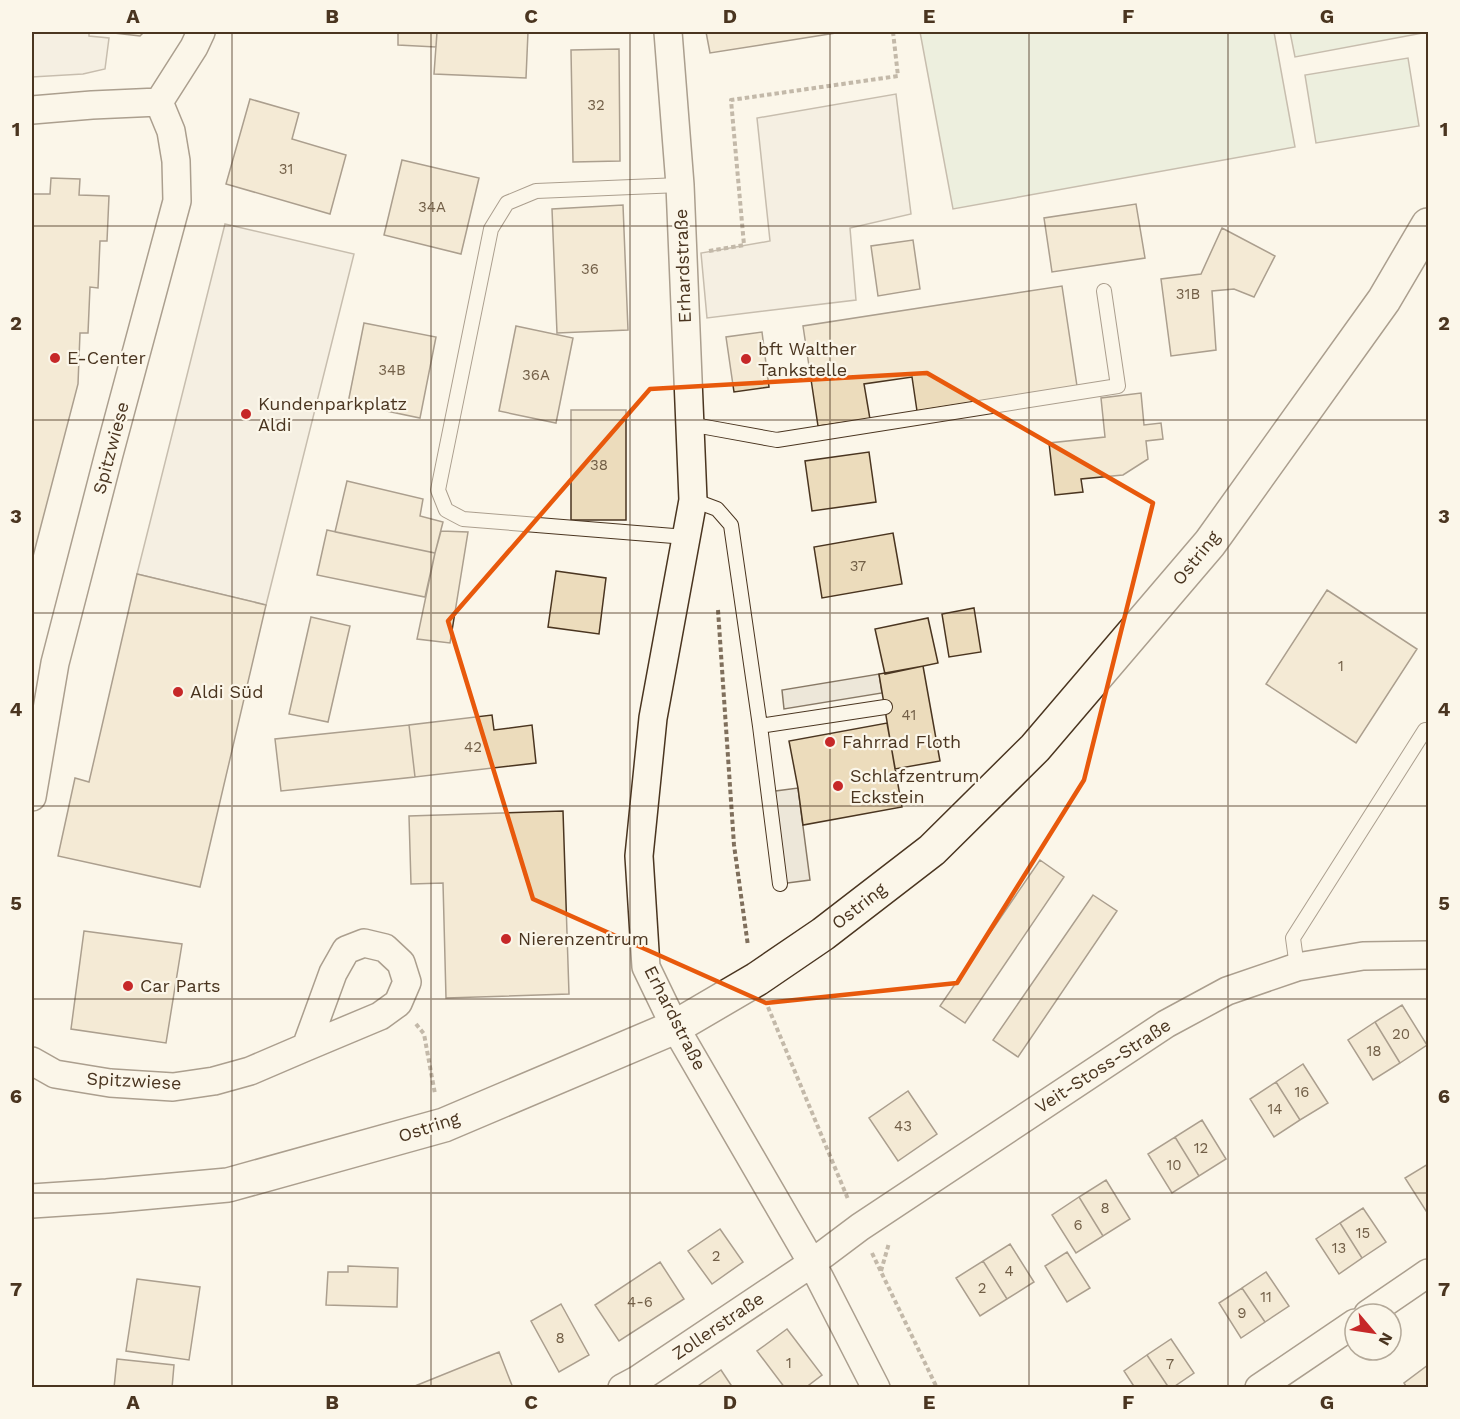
<svg xmlns="http://www.w3.org/2000/svg" width="1460" height="1419" font-family="'Work Sans',sans-serif">
  <rect width="100%" height="100%" fill="#fbf6e9"/>
  <path fill="#dce7d0" stroke="#887966" stroke-width="1.5" d="M920,32H1274L1295,147L953,209Z
    M1290,32H1428L1295,57Z
    M1408,58L1419,126L1316,143L1305,75Z"/>
  <path fill="#ede7d9" stroke="#887966" stroke-width="1.5" d="M32,32H89V36L109,38L105,69L83,74L32,77Z
    M896,94L911,214L850,228L856,300L707,318L701,253L770,241L757,118Z
    M225,224L354,254L266,605L137,574Z
    M879,674L882,693L784,709L782,690Z
    M798,788L810,880L780,884L768,792Z"/>
  <path fill="#ecdcbc" stroke="#4a3520" stroke-width="1.5" d="M105,32H144L140,36Z
    M398,32H437L436,47L398,45Z
    M437,32H528L526,78L434,74Z
    M706,32H842L710,53Z
    M619,49L620,161L573,162L571,50Z
    M250,99L299,113L292,139L346,155L330,214L226,184Z
    M402,160L479,178L461,254L384,235Z
    M51,178L80,179L79,195L109,196L107,241H100L98,288L90,287L88,333H80L78,384L32,560V194H50Z
    M1136,204L1145,258L1052,272L1044,218Z
    M623,205L628,330L557,333L552,209Z
    M1222,228L1275,256L1254,297L1234,289L1212,291L1216,350L1171,356L1161,279L1201,274Z
    M913,240L920,289L878,296L871,246Z
    M1062,286L1077,386L917,411L912,377L864,384L870,419L818,426L803,326Z
    M364,323L436,337L420,418L348,403Z
    M516,326L573,338L556,423L499,411Z
    M762,332L769,387L734,392L726,337Z
    M1141,393L1144,425L1161,423L1163,439L1146,441L1148,459L1123,475L1081,479L1083,492L1055,495L1049,443L1105,437L1101,398Z
    M571,410H626V520H571Z
    M869,452L876,502L812,511L805,461Z
    M347,481L423,499L420,516L443,522L435,553L335,532Z
    M327,530L435,553L425,597L317,575Z
    M441,531L468,532L450,643L417,639L435,553Z
    M893,533L902,584L822,598L814,547Z
    M556,571L606,578L599,634L548,627Z
    M137,574L266,605L200,887L58,856L75,778L89,782Z
    M1327,590L1417,649L1356,743L1266,684Z
    M974,608L981,652L949,657L942,614Z
    M311,617L350,626L328,722L289,714Z
    M928,618L938,663L885,674L875,629Z
    M923,666L940,761L895,769L879,674Z
    M492,715L494,730L532,725L536,763L415,777L409,725Z
    M887,723L902,807L803,825L798,788L789,741Z
    M409,725L415,777L281,791L275,739Z
    M563,811L569,994L446,998L443,883L411,884L409,816Z
    M1040,860L1064,877L965,1023L940,1006Z
    M1093,895L1117,911L1018,1057L993,1040Z
    M84,931L182,944L166,1043L71,1029Z
    M1402,1005L1427,1045L1400,1063L1375,1022Z
    M1375,1022L1400,1063L1373,1080L1348,1040Z
    M1303,1064L1328,1103L1300,1120L1276,1082Z
    M1276,1082L1300,1120L1274,1137L1250,1099Z
    M908,1091L937,1134L898,1161L869,1118Z
    M1202,1120L1226,1159L1199,1176L1175,1137Z
    M1175,1137L1199,1176L1172,1193L1148,1154Z
    M1428,1164V1214L1405,1178Z
    M1106,1180L1130,1219L1103,1236L1079,1197Z
    M1079,1197L1103,1236L1076,1253L1052,1215Z
    M1363,1208L1386,1242L1362,1258L1340,1223Z
    M1340,1223L1362,1258L1339,1274L1316,1239Z
    M720,1229L743,1262L712,1284L688,1251Z
    M1010,1244L1034,1282L1007,1299L983,1261Z
    M1067,1252L1090,1288L1067,1302L1045,1266Z
    M983,1261L1007,1299L980,1316L956,1278Z
    M660,1262L684,1299L619,1341L595,1305Z
    M348,1266L398,1268L397,1307L326,1305L328,1272H348Z
    M1266,1272L1289,1306L1265,1322L1242,1288Z
    M137,1279L200,1287L189,1360L126,1351Z
    M1242,1288L1265,1322L1241,1338L1219,1303Z
    M561,1304L589,1355L559,1372L531,1321Z
    M787,1329L822,1375L805,1388H785L757,1351Z
    M1171,1339L1194,1373L1172,1388H1169L1147,1355Z
    M499,1352L513,1388H410Z
    M1147,1355L1169,1388H1135L1124,1371Z
    M117,1359L174,1365L172,1388H114Z
    M1428,1365V1388H1407L1404,1383Z
    M721,1370L733,1388H695Z"/>
  <g fill="none" stroke-linecap="round" stroke-linejoin="round">
    <defs>
      <path id="service" d="M680,185L536,191L507,203L491,229L438,490L446,510L463,519L686,537
        M689,424L777,440L1118,386L1104,291
        M693,500L717,509L731,525L760,726L885,707
        M760,726L780,884
        M1297,967L1293,938L1425,730"/>
      <path id="minor" d="M668,32L680,185L693,500L653,718L639,856L646,967L675,1027L812,1263L876,1388
        M32,110L92,105L159,102L194,47L201,32
        M32,797L55,663L109,454L177,201L176,161L171,131L159,102
        M32,1061L55,1074L110,1083L173,1087L214,1081L250,1071L306,1047L380,1016L398,1003L407,982L401,963L385,948L364,943L346,950L333,973L306,1047
        M1368,1314L1428,1273
        M622,1388L637,1380L812,1263L860,1227L1166,1024L1227,991L1297,967L1363,956L1428,955
        M1259,1388L1355,1323"/>
      <path id="secondary" d="M32,1201L107,1196L228,1185L444,1125L675,1027L757,979L823,934L932,850L1035,748L1210,543L1384,300L1428,225"/>
    </defs>
    <use href="#service" stroke="#4a3520" stroke-width="16"/>
    <use href="#minor" stroke="#4a3520" stroke-width="30"/>
    <use href="#secondary" stroke="#4a3520" stroke-width="36"/>
    <path stroke="#7f6f5c" stroke-width="4" stroke-dasharray="4.5 3" stroke-linecap="butt" d="M709,251L744,245L731,100L898,76L893,32
      M718,610L734,845L748,946
      M768,1007L848,1199
      M416,1024L424,1034L435,1094
      M872,1253L937,1388
      M881,1271L889,1243"/>
    <use href="#service" stroke="#fbf6e9" stroke-width="14"/>
    <use href="#minor" stroke="#fbf6e9" stroke-width="27"/>
    <use href="#secondary" stroke="#fbf6e9" stroke-width="33"/>
  </g>
  <path d="M0 0H1460V1419H0ZM927,373L1153,503L1084,780L957,983L766,1003L533,899L448,621L650,389Z" fill="#fbf6e9" fill-opacity=".55" fill-rule="evenodd"/>
  <path fill="none" stroke="#e8590c" stroke-width="4.5" stroke-linejoin="round" d="M927,373L1153,503L1084,780L957,983L766,1003L533,899L448,621L650,389Z"/>
  <path fill="none" stroke="#4a3520" stroke-width="1.5" stroke-opacity="0.55" d="M232,32V1388M431,32V1388M630,32V1388M830,32V1388M1029,32V1388M1228,32V1388M32,226H1428M32,420H1428M32,613H1428M32,806H1428M32,999H1428M32,1193H1428"/>
  <g fill="#c62828" stroke="#fbf6e9" stroke-width="2">
    <circle cx="55" cy="358" r="6"/>
    <circle cx="746" cy="359" r="6"/>
    <circle cx="246" cy="414" r="6"/>
    <circle cx="178" cy="692" r="6"/>
    <circle cx="830" cy="742" r="6"/>
    <circle cx="838" cy="786" r="6"/>
    <circle cx="506" cy="939" r="6"/>
    <circle cx="128" cy="986" r="6"/>
  </g>
  <g text-anchor="middle" stroke-width="4.5" stroke-linejoin="round" paint-order="stroke">
    <g font-size="15" fill="#725f47">
      <text x="596" y="110">32</text>
      <text x="286" y="174">31</text>
      <text x="432" y="212">34A</text>
      <text x="590" y="274">36</text>
      <text x="1188" y="299">31B</text>
      <text x="392" y="375">34B</text>
      <text x="536" y="380">36A</text>
      <text x="599" y="470">38</text>
      <text x="858" y="571">37</text>
      <text x="1341" y="671">1</text>
      <text x="909" y="720">41</text>
      <text x="473" y="752">42</text>
      <text x="1401" y="1039">20</text>
      <text x="1374" y="1056">18</text>
      <text x="1302" y="1097">16</text>
      <text x="1275" y="1114">14</text>
      <text x="903" y="1131">43</text>
      <text x="1201" y="1153">12</text>
      <text x="1174" y="1170">10</text>
      <text x="1105" y="1213">8</text>
      <text x="1078" y="1230">6</text>
      <text x="1363" y="1238">15</text>
      <text x="1339" y="1253">13</text>
      <text x="716" y="1261">2</text>
      <text x="1009" y="1276">4</text>
      <text x="982" y="1293">2</text>
      <text x="1266" y="1302">11</text>
      <text x="640" y="1307">4-6</text>
      <text x="1242" y="1318">9</text>
      <text x="560" y="1343">8</text>
      <text x="789" y="1368">1</text>
      <text x="1170" y="1369">7</text>
    </g>
    <g font-size="18" fill="#4a3520" stroke="#fbf6e9">
      <text transform="translate(683 266) rotate(-92)" y="6">Erhardstraße</text>
      <text transform="translate(111 448) rotate(-75)" y="6">Spitzwiese</text>
      <text transform="translate(1196 558) rotate(-51)" y="6">Ostring</text>
      <text transform="translate(859 906) rotate(-38)" y="6">Ostring</text>
      <text transform="translate(675 1018) rotate(63)" y="6">Erhardstraße</text>
      <text transform="translate(1103 1066) rotate(-33)" y="6">Veit-Stoss-Straße</text>
      <text transform="translate(134 1081) rotate(3)" y="6">Spitzwiese</text>
      <text transform="translate(429 1127) rotate(-18)" y="6">Ostring</text>
      <text transform="translate(718 1326) rotate(-34)" y="6">Zollerstraße</text>
    </g>
    <g font-size="18" fill="#4a3520" stroke="#fbf6e9" text-anchor="start">
      <text x="758" y="355">bft Walther<tspan x="758" dy="21">Tankstelle</tspan></text>
      <text x="67" y="364">E-Center</text>
      <text x="258" y="410">Kundenparkplatz<tspan x="258" dy="21">Aldi</tspan></text>
      <text x="190" y="698">Aldi Süd</text>
      <text x="842" y="748">Fahrrad Floth</text>
      <text x="850" y="782">Schlafzentrum<tspan x="850" dy="21">Eckstein</tspan></text>
      <text x="518" y="945">Nierenzentrum</text>
      <text x="140" y="992">Car Parts</text>
    </g>
  </g>
  <rect width="1460" height="1419" fill="none" stroke="#fbf6e9" stroke-width="66"/>
  <g transform="translate(1373 1332) rotate(119)"><circle r="28" fill="#fbf6e9" stroke="#b4a999" stroke-width="1.5"/>
  <path d="M0-4.5L10 22L0 15L-10 22Z" fill="#c62828"/>
  <text y="-9" font-size="16" font-weight="bold" text-anchor="middle" fill="#4a3520">N</text>
  </g>
  <rect x="33" y="33" width="1394" height="1353" fill="none" stroke="#4a3520" stroke-width="2"/>
  <g font-size="20" text-anchor="middle" font-weight="bold" fill="#4a3520">
    <text x="133" y="23">A</text>
    <text x="332" y="23">B</text>
    <text x="531" y="23">C</text>
    <text x="730" y="23">D</text>
    <text x="929" y="23">E</text>
    <text x="1128" y="23">F</text>
    <text x="1327" y="23">G</text>
    <text x="16" y="136">1</text>
    <text x="1444" y="136">1</text>
    <text x="16" y="330">2</text>
    <text x="1444" y="330">2</text>
    <text x="16" y="523">3</text>
    <text x="1444" y="523">3</text>
    <text x="16" y="716">4</text>
    <text x="1444" y="716">4</text>
    <text x="16" y="910">5</text>
    <text x="1444" y="910">5</text>
    <text x="16" y="1103">6</text>
    <text x="1444" y="1103">6</text>
    <text x="16" y="1296">7</text>
    <text x="1444" y="1296">7</text>
    <text x="133" y="1409">A</text>
    <text x="332" y="1409">B</text>
    <text x="531" y="1409">C</text>
    <text x="730" y="1409">D</text>
    <text x="929" y="1409">E</text>
    <text x="1128" y="1409">F</text>
    <text x="1327" y="1409">G</text>
  </g>
</svg>
